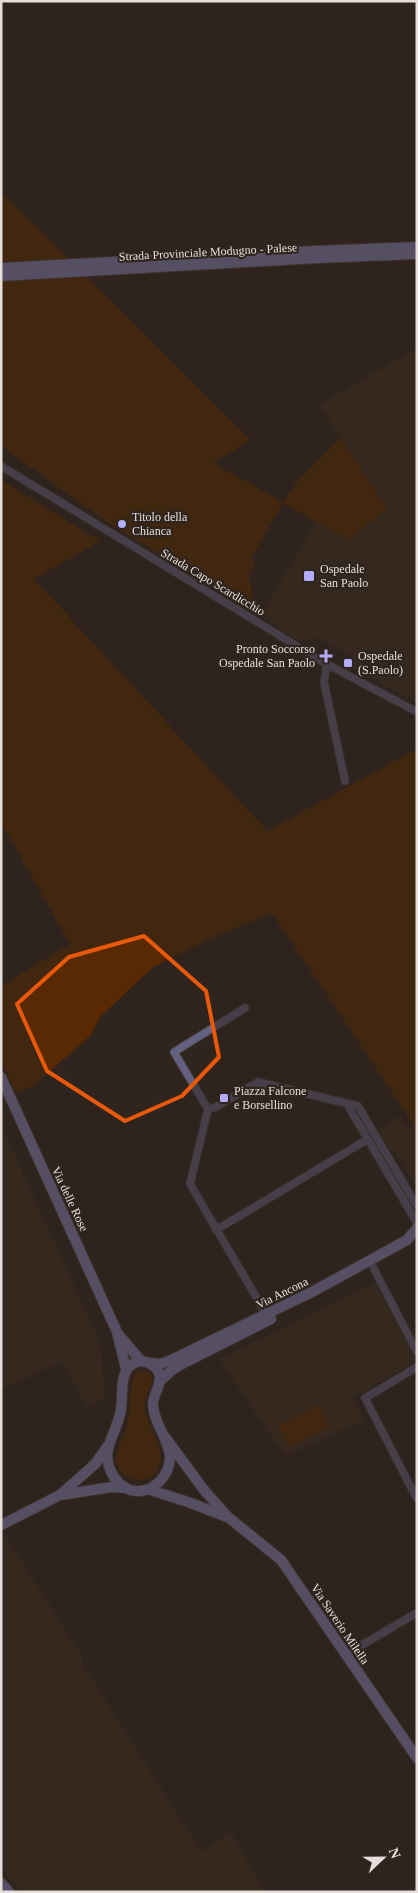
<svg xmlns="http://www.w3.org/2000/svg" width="418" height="1893" font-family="'Times New Roman',serif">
  <rect width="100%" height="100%" fill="#2f251e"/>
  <path fill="#3d2d23" d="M417,348V703L354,669L351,655L314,637L300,642L260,616L316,521L387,508L319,405Z
    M400,1116L408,1128L414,1124L417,1129V1187L395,1152L389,1149L378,1130Z
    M1,1125L100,1342L105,1398L86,1408L62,1361L1,1390Z
    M375,1282L416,1361L353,1397L364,1420L285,1456L219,1359Z
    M3,1532L84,1659L81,1661L201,1851L231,1832L265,1892H22L1,1868V1533Z"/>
  <path fill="#582902" d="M1,192L251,440L213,463L283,502L297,482L341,438L387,508L349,540L283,503L251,559L256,562L249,576L253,598L247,606L110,524L1,446Z
    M1,480L100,541L34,579L267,831L417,749V1129L272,913L204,941L153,967L100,1017L91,1035L33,1086L16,1093L1,1060V986L70,944L1,822Z
    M143,1370L150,1373L152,1380C150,1391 144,1397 145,1409C147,1427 165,1444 160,1464C154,1487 120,1484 116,1461C115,1449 123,1439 126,1429C131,1411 129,1392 134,1376L137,1372Z
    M319,1405L330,1427L289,1447L278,1425Z"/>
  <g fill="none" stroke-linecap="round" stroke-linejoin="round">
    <defs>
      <path id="street" d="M1,466L323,662L417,712
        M327,664L324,682L345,781
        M245,1008L174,1052L208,1109L190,1184L266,1314
        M347,1104L417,1223
        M208,1109L216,1107L258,1082L358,1106L417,1206
        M216,1230L368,1139
        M373,1267L417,1352
        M417,1367L365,1398L417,1499
        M346,1654L417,1613"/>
      <path id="secondary" d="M1,268L314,251L417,247
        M1,276L319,258L417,254
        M1,1077L117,1332L126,1369
        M119,1335L141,1361
        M141,1361C149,1362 156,1365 159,1373C163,1384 152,1395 153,1406C155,1432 185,1454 160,1481C153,1488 146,1492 136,1491C127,1490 119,1485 114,1477C97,1450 117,1436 121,1409C123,1397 120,1378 128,1368C131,1364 136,1362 141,1361Z
        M151,1363L160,1364L169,1361L312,1292L407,1240L417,1228
        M159,1382L172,1370L180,1365L271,1319
        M165,1437L204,1490L228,1517L281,1560L417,1758
        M150,1490L188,1502L227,1517
        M61,1495L112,1487L125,1488
        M1,1525L60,1495L95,1464L107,1447
        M1,1883L9,1892"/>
    </defs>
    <use href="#street" stroke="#4c433c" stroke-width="9"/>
    <use href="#secondary" stroke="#4c433c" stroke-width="12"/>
    <use href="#street" stroke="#636182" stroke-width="7"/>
    <use href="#secondary" stroke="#8581b6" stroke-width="10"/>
  </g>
  <path d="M0 0H418V1893H0ZM144,936L206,991L219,1057L182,1096L125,1121L47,1071L17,1004L69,957Z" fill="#2f251e" fill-opacity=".55" fill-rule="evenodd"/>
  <path fill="none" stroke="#e8590c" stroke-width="4" stroke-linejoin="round" d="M144,936L206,991L219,1057L182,1096L125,1121L47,1071L17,1004L69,957Z"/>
  <g fill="#b3acf9" stroke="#2f251e" stroke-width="2">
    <circle cx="122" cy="524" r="5"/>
    <rect x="303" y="570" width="12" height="12" rx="2.5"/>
    <path d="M323.5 648.5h5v5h5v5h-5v5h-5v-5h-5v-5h5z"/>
    <rect x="343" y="658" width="10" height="10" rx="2.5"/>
    <rect x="219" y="1093" width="10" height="10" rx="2.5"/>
  </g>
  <g text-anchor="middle" stroke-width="4.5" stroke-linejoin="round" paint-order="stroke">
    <g font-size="12" fill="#e5deda" stroke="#2f251e">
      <text transform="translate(208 252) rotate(-3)" y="4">Strada Provinciale Modugno - Palese</text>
      <text transform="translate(213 582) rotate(31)" y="4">Strada Capo Scardicchio</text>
      <text transform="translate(70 1199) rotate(65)" y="4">Via delle Rose</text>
      <text transform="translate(282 1293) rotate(-26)" y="4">Via Ancona</text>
      <text transform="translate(340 1624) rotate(56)" y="4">Via Saverio Milella</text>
    </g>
    <g font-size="12" fill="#e5deda" stroke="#2f251e" text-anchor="start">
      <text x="132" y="521">Titolo della<tspan x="132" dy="14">Chianca</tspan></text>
      <text x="320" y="573">Ospedale<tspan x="320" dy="14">San Paolo</tspan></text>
      <text x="315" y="653" text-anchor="end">Pronto Soccorso<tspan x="315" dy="14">Ospedale San Paolo</tspan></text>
      <text x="358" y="660">Ospedale<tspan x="358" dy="14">(S.Paolo)</tspan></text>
      <text x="234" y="1095">Piazza Falcone<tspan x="234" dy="14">e Borsellino</tspan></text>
    </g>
  </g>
  <rect width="418" height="1893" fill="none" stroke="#e5deda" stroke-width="5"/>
  <g transform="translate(383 1858) rotate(68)" stroke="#2f251e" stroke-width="4" paint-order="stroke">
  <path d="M0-4L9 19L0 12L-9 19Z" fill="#e5deda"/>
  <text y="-8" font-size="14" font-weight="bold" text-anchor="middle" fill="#e5deda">N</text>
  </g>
</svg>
